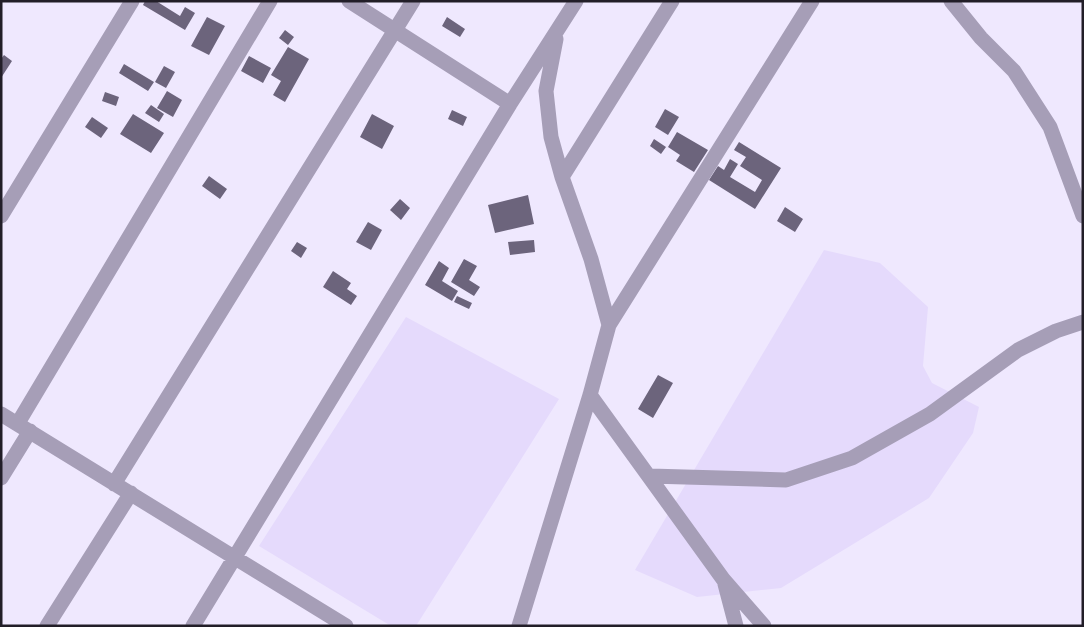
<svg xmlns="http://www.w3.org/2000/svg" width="1084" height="627" font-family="Roboto,sans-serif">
  <rect width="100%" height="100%" fill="#efe8fe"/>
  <path fill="#e5dafc" d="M824,250L880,263L928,307L923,366L932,383L979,407L973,433L929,498L781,588L697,597L635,570Z
    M406,317L559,399L416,626H391L259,546Z"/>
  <path fill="#6c647c" d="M145,1H156L180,16L185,7L195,13L185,30L143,5Z
    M207,17L225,26L209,55L191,46Z
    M447,17L465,29L460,37L442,26Z
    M285,30L294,37L288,45L279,38Z
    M288,47L309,59L285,102L273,95L281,81L271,75Z
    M4,55L12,61L1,78V59Z
    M249,56L271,68L263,83L241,71Z
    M124,64L154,82L148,91L119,73Z
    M164,66L175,72L166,88L155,82Z
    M167,91L182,100L173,117L157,108Z
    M105,92L119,97L116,106L102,101Z
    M151,105L164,114L159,122L145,113Z
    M665,109L679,117L668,135L655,127Z
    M452,110L467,117L463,126L448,119Z
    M133,114L164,133L151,153L120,134Z
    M372,114L394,126L382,149L360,137Z
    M92,117L108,128L101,138L85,127Z
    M677,132L708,150L694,172L676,161L680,155L668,147Z
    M654,139L666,147L661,154L650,146Z
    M739,142L781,168L755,209L709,180L718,166L724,170L730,159L738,164L730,177L755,192L762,180L740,166L746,157L734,150Z
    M209,176L227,189L220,199L202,186Z
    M528,195L534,224L495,233L488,205Z
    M400,199L410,208L401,220L390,210Z
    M785,207L803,219L795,232L777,221Z
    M368,222L382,230L371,250L356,242Z
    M534,240L535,252L510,255L508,242Z
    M297,242L307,248L301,258L291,251Z
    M464,259L477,266L469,280L480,287L474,296L451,282Z
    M439,261L449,268L442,281L458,291L452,301L425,285Z
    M333,271L351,283L347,289L357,296L351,305L323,287Z
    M457,296L472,303L469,309L454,302Z
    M658,375L673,383L653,418L638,409Z"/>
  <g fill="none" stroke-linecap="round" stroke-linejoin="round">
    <path stroke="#a69eb7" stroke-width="15" d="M349,1L510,104
      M951,1L981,38L1014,71L1050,127L1083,216
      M556,39L546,91L551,137L562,177L591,259L609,325
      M562,177L672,1
      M1,216L132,1
      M590,395L723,579L764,626
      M1,414L346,626
      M18,423L270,1
      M650,476L786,480L852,458L930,414L1018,350L1056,331L1083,322
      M1,478L30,431
      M114,484L413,1
      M725,584L736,626
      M47,626L131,493
      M193,626L510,104L576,1
      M519,626L590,395L609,325L812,1"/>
  </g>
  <rect width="1084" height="627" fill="none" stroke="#221e28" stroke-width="5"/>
</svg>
